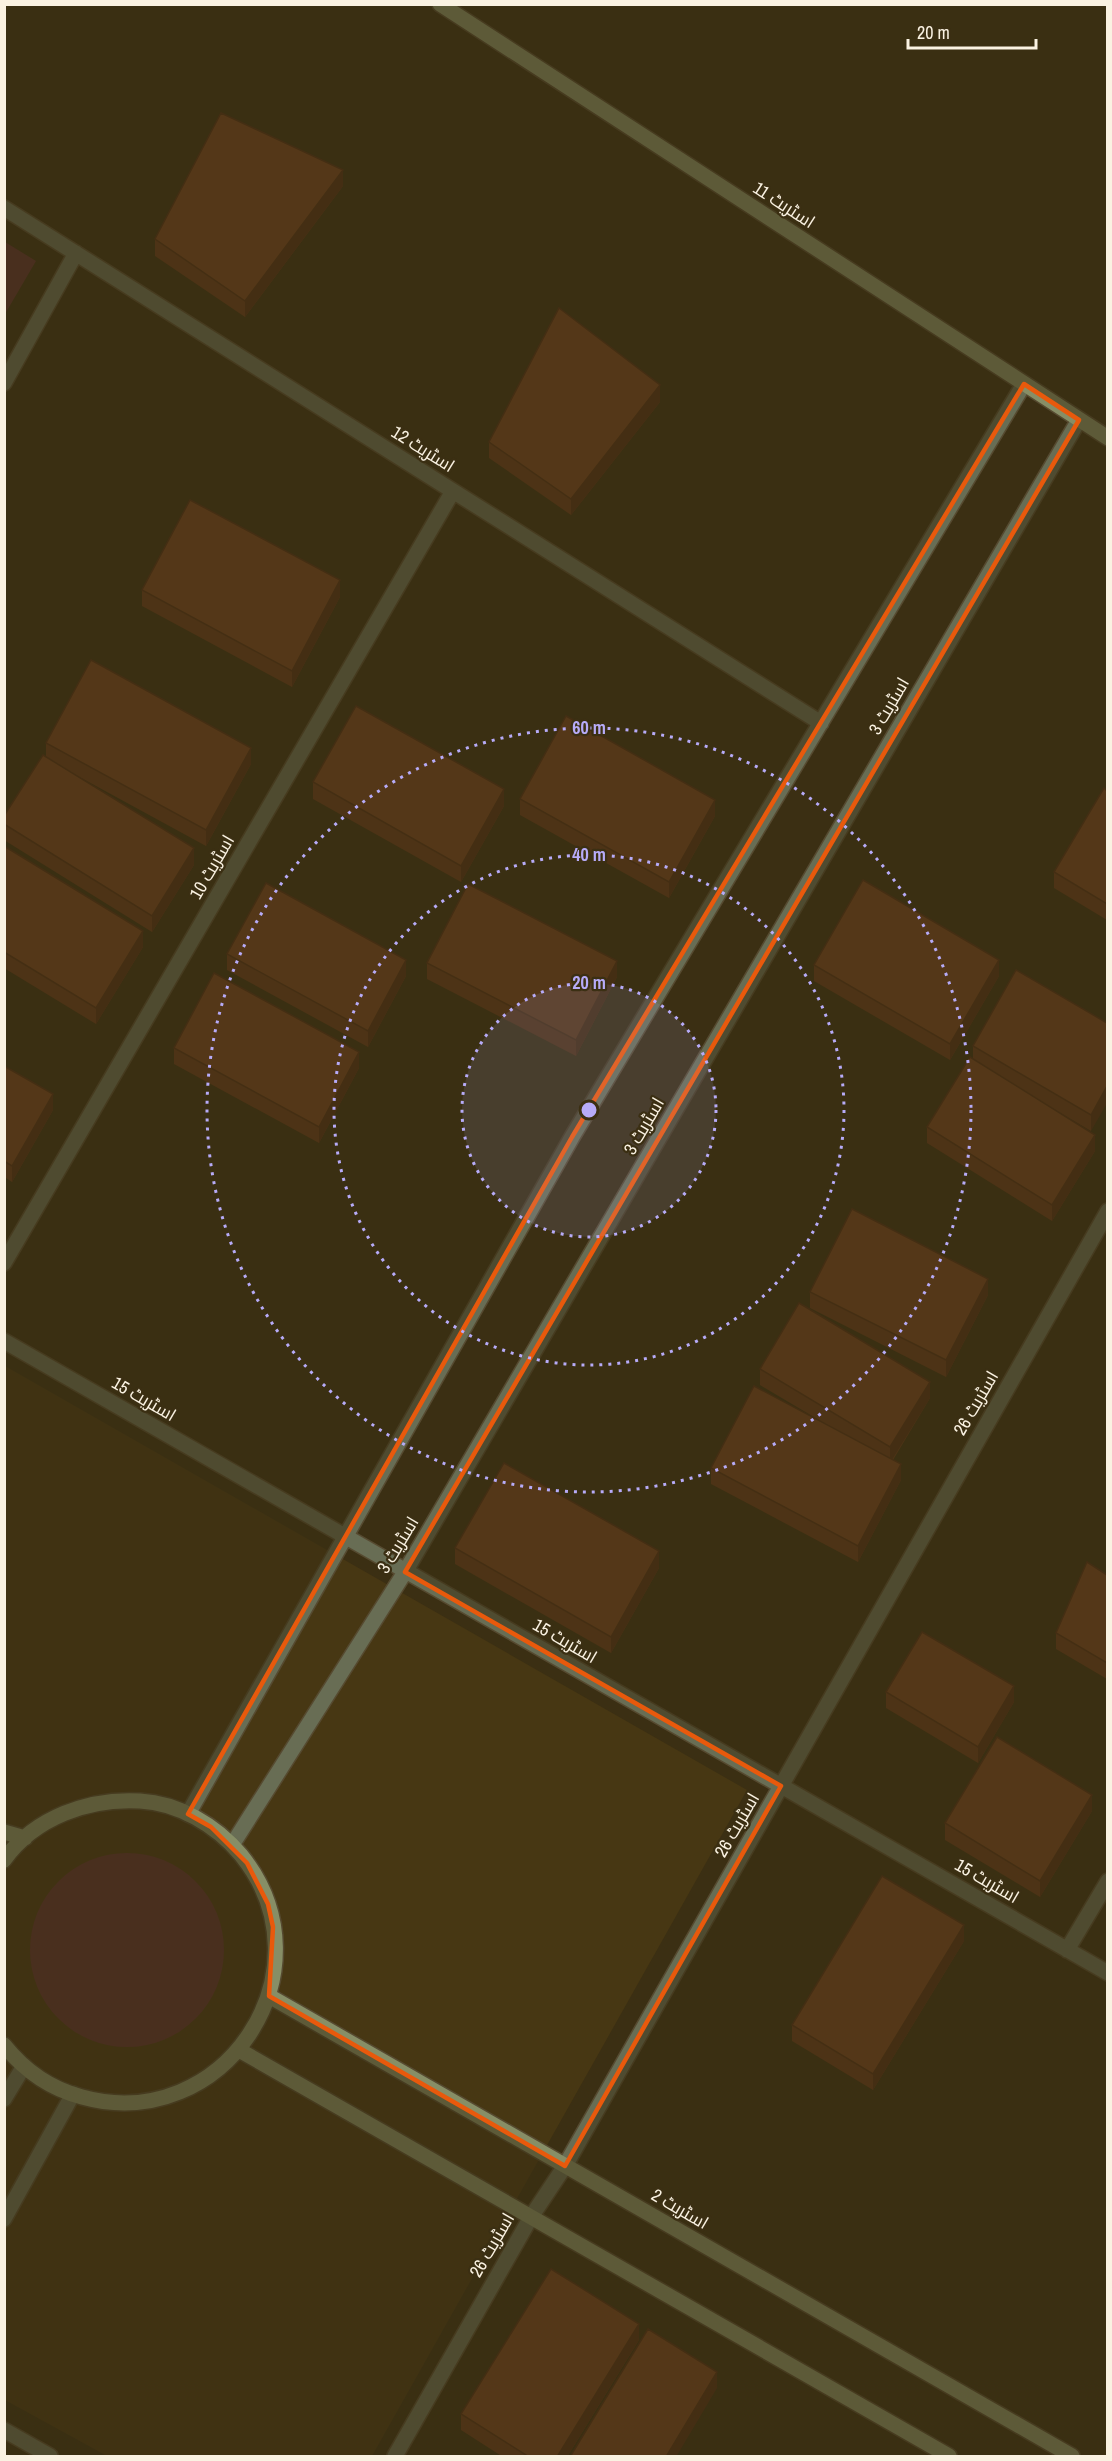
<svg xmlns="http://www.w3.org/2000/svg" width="1112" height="2461" font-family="'Archivo Narrow',Cairo,sans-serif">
  <rect width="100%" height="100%" fill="#3b2f13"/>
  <path fill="#473713" d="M5,1366L747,1790L372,2456H107L5,2400Z"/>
  <path fill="#5c2f2d" d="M5,242L36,261L5,314Z
    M30 1950a97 97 0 1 1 194 0a97 97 0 1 1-194 0Z"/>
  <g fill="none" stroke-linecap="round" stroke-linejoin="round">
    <defs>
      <path id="street" d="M4,208L821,723
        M4,383L76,253
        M4,1263L453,491
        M4,1341L1108,1973
        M188,1814L572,1137L1024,384
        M232,1845L405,1572L1079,420
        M1067,1950L1108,1881
        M4,2099L24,2066
        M4,2219L73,2094
        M4,2430L50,2456
        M395,2456L531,2217L565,2166L1108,1211"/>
      <path id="secondary" d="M440,4L1108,438
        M4,1832L25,1838
        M4,1860C35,1817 89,1798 140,1801C178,1803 216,1825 241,1855C334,1970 224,2136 82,2097C51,2089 24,2070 4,2045
        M269,1996L1072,2456
        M239,2050L949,2456"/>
    </defs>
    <use href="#street" stroke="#564a30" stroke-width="18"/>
    <use href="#secondary" stroke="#564a30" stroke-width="18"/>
    <use href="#street" stroke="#686d54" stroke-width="15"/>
    <use href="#secondary" stroke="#878e66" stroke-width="15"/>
  </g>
  <path fill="#64391b" d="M343,186L245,317L155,256V239Z
    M660,402L571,515L489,458V442Z
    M142,590L340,597L292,687L142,606Z
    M46,743L251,764L206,846L74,774L194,865L152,932L4,840V816L46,757Z
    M313,782L504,806L461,882L313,799Z
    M1107,791V920L1054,888V872Z
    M520,799L715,816L669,898L520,815Z
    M4,846L143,947L96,1024L4,968Z
    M227,954L406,976L368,1047L227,970Z
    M427,963L617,977L576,1056L427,979Z
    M814,965L999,976L950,1060L814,981Z
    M1107,1023L1091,1131L1052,1108L1095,1151L1052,1221L927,1143V1127L973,1059V1046Z
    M174,1048L359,1068L319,1143L174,1064Z
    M4,1066L53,1110L12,1182L6,1178V1191L4,1194Z
    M810,1292L988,1295L946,1377L810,1308Z
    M760,1369L930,1398L893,1460L901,1480L858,1562L711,1484V1468L824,1423L760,1385Z
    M455,1548L659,1568L611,1653L455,1564Z
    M1107,1575V1679L1056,1649V1633Z
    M886,1692L1014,1702L978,1763L886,1708Z
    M1092,1811L1040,1897L945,1840V1823Z
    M964,1941L873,2090L792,2041V2025Z
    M639,2340L567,2457H503L461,2430V2414Z"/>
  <path fill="#512e16" d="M343,170V186L245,317V301Z
    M660,385V402L571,515V499Z
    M340,580V597L292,687V671Z
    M251,748V764L206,846V830Z
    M504,789V806L461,882V866Z
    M715,800V816L669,898V882Z
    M194,848V865L152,932V916Z
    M143,931V947L96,1024V1008Z
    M406,960V976L368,1047V1031Z
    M999,960V976L950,1060V1044Z
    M617,961V977L576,1056V1040Z
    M359,1052V1068L319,1143V1127Z
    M1107,1086V1103L1091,1131V1115Z
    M53,1094V1110L12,1182V1166Z
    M1095,1135V1151L1052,1221V1205Z
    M6,1175V1191L4,1194V1177Z
    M988,1279V1295L946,1377V1360Z
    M930,1382V1398L890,1463V1447Z
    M901,1464V1480L858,1562V1546Z
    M659,1551V1568L611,1653V1637Z
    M1014,1686V1702L978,1763V1747Z
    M1092,1795V1811L1040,1897V1881Z
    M964,1925V1941L873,2090V2074Z
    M639,2324V2340L567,2457H557Z
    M717,2372V2388L676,2457H666Z"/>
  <path fill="#74421f" stroke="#512e16" stroke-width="1.5" d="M221,113L343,170L245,301L155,239Z
    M559,308L660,385L571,499L489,442Z
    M190,500L340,580L292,671L142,590Z
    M91,660L251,748L206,830L46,743Z
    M356,706L504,789L461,866L313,782Z
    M566,716L715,800L669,882L520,799Z
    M43,755L194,848L152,916L4,824V816Z
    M1104,788L1107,791V904L1054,872Z
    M4,846L143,931L96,1008L4,952Z
    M863,880L999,960L950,1044L814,965Z
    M266,883L406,960L368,1031L227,954Z
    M468,884L617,961L576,1040L427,963Z
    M1016,970L1107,1023V1086L1091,1115L973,1046Z
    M214,973L359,1052L319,1127L174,1048Z
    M970,1057L1095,1135L1052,1205L927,1127Z
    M4,1066L53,1094L12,1166L4,1161Z
    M852,1209L988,1279L946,1360L810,1292Z
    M799,1303L930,1382L890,1447L760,1369Z
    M754,1386L901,1464L858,1546L711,1468Z
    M504,1463L659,1551L611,1637L455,1548Z
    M1087,1562L1107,1575V1663L1056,1633Z
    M922,1632L1014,1686L978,1747L886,1692Z
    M997,1737L1092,1795L1040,1881L945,1823Z
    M882,1876L964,1925L873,2074L792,2025Z
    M551,2269L639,2324L557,2457H529L461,2414Z
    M648,2329L717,2372L666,2457H570Z"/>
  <path d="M0 0H1112V2461H0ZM1024,384L1079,420L405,1572L781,1786L565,2166L269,1996L273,1927L268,1904L247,1863L211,1827L188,1814L572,1137Z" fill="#3b2f13" fill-opacity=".55" fill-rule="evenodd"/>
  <path fill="none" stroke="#e8590c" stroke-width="4.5" stroke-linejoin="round" d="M1024,384L1079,420L405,1572L781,1786L565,2166L269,1996L273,1927L268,1904L247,1863L211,1827L188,1814L572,1137Z"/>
  <circle cx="589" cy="1110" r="127" fill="#b7abf8" fill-opacity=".12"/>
  <g fill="none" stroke="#b7abf8" stroke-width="3" stroke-dasharray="3 6">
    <circle cx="589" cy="1110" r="127"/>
    <circle cx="589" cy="1110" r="255"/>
    <circle cx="589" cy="1110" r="382"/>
  </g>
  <g text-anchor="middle" stroke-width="4.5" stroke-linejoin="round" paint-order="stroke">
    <g font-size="18" fill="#faf2e2" stroke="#3b2f13">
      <text transform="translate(784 205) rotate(33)" y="6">اسٹریٹ 11</text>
      <text transform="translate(423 449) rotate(32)" y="6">اسٹریٹ 12</text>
      <text transform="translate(889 706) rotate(-60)" y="6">اسٹریٹ 3</text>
      <text transform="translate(212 867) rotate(-60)" y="6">اسٹریٹ 10</text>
      <text transform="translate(644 1126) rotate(-60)" y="6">اسٹریٹ 3</text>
      <text transform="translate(144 1399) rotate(30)" y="6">اسٹریٹ 15</text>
      <text transform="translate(976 1403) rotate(-60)" y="6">اسٹریٹ 26</text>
      <text transform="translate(398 1545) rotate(-59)" y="6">اسٹریٹ 3</text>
      <text transform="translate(565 1641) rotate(30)" y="6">اسٹریٹ 15</text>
      <text transform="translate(737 1825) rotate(-60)" y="6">اسٹریٹ 26</text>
      <text transform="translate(987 1881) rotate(30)" y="6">اسٹریٹ 15</text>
      <text transform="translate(680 2209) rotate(30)" y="6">اسٹریٹ 2</text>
      <text transform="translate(492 2245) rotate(-60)" y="6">اسٹریٹ 26</text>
    </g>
  </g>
  <circle cx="589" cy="1110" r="9" fill="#b7abf8" stroke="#3b2f13" stroke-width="3"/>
  <g font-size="18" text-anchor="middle" font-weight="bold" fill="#b7abf8" stroke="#3b2f13" stroke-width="4.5" stroke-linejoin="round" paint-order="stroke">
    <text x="589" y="734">60 m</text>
    <text x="589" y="861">40 m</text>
    <text x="589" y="989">20 m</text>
  </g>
  <rect width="1112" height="2461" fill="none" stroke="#faf2e2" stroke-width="12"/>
  <path d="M908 39v9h128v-9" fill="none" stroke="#faf2e2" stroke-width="3"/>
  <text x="917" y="39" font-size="18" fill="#faf2e2" stroke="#3b2f13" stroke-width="4.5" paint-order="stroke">20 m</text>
</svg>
